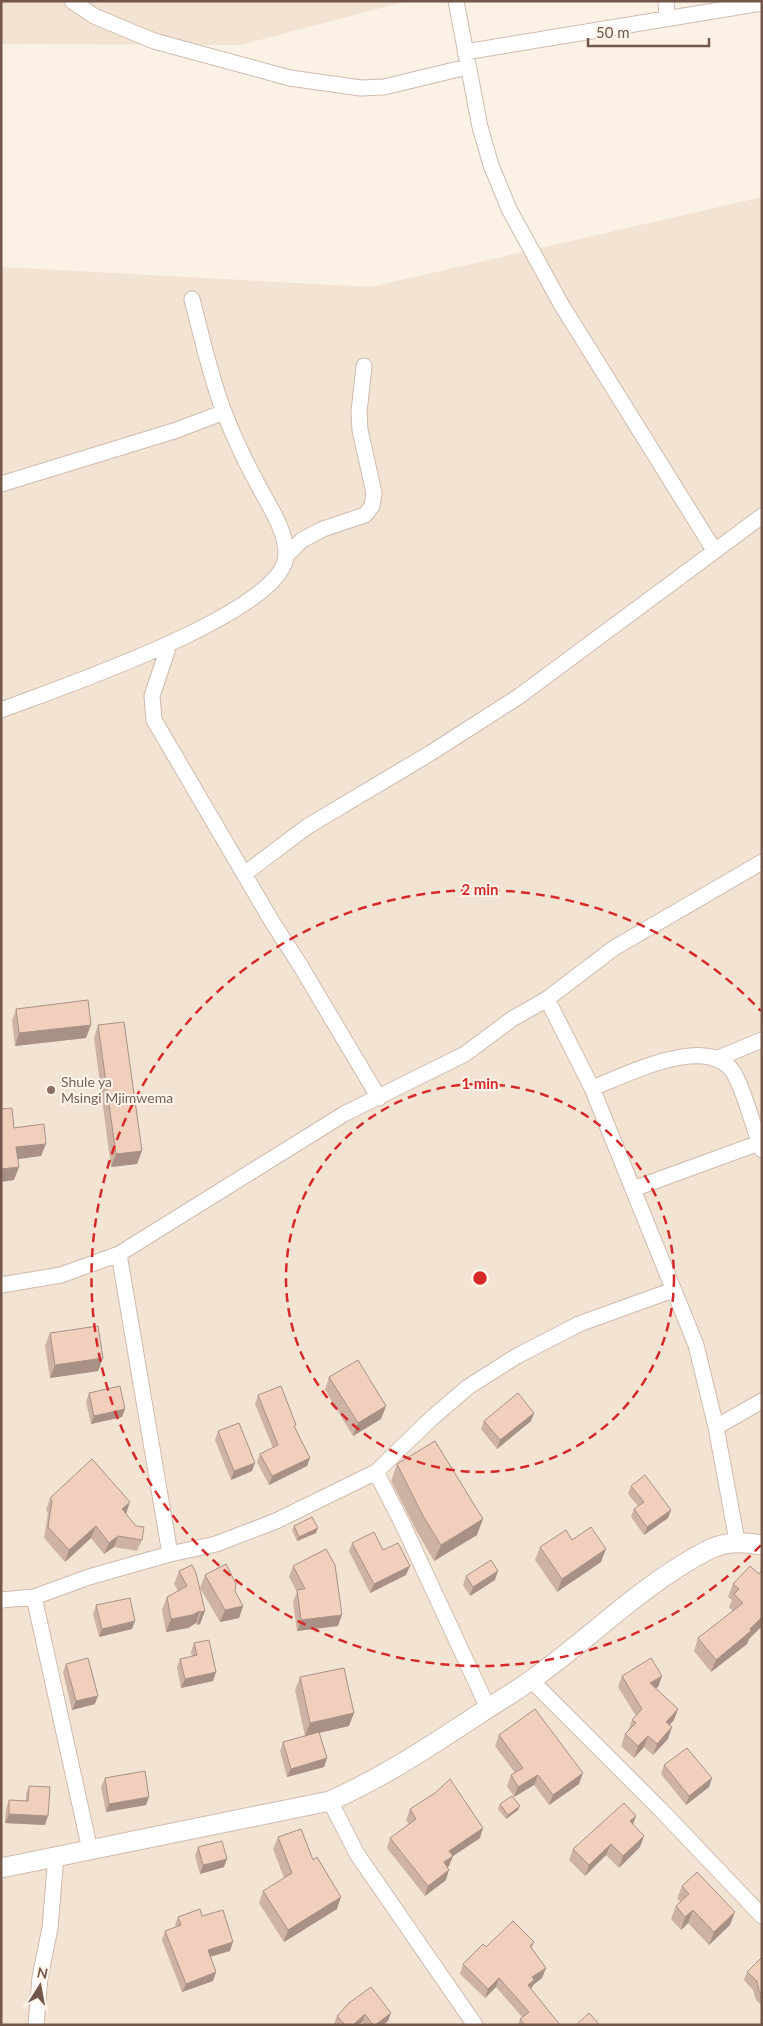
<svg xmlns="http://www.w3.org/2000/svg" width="763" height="2026" font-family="Lato,sans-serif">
  <rect width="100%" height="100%" fill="#fbf1e5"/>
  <path fill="#f3e3d3" d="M1,1H407L241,45L1,44Z
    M762,197V2025H1V267L371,287Z"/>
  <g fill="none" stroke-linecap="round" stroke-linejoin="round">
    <defs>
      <path id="minor" d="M72,1L94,16L154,41L290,78L361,88L384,87L467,67
        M456,1L480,127L491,165L509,209L561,304L714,550
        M666,1L667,18
        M465,52L762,3
        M1,484L177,430L224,412
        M287,555L302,540L323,529L365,515L372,506L374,493L360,430L359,412L364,366
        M169,645L152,696L154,720L271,920L300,965L379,1098
        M1,710C50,691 288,612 286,554C286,529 267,503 256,481C244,459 233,435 224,412C210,376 202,337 192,299
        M244,874L308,826L429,754L518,697L762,516
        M547,999L592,1088L696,1345L716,1427L737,1541
        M718,1058L762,1040
        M592,1088C627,1075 713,1029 736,1077C747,1100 753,1126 762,1150
        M633,1189L759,1143
        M119,1254L170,1554
        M1,1285L61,1275L119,1254L344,1114L465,1054L512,1019L547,999L614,948L762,862
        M716,1427L762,1401
        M376,1472L403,1525L488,1708
        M34,1597L90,1850
        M1,1600L34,1597L89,1577L170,1554L216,1544L276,1521L376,1472L433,1417L468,1387L517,1356L579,1324L673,1290
        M531,1680L661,1810L762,1916
        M330,1801L357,1854L475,2025
        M36,2025L40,1977L50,1928L56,1856"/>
      <path id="tertiary" d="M1,1868L330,1801C384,1777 427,1748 476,1716C494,1704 513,1693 530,1681C591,1638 643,1583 710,1549C728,1541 743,1542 762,1545"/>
    </defs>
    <use href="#minor" stroke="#cfbbae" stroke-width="17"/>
    <use href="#tertiary" stroke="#cfbbae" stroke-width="21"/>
    <use href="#minor" stroke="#fff" stroke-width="15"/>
    <use href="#tertiary" stroke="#fff" stroke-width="19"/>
  </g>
  <path fill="#ceb2a3" d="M16,1009L86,1038L15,1046L12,1021Z
    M98,1025L137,1164L111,1167L94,1038Z
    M50,1333L103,1358L98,1371L50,1378L45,1346Z
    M329,1377L386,1406L381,1419L353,1436L325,1390Z
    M89,1393L122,1417L91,1424L86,1402Z
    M258,1395L295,1428L310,1458L307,1466L269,1485L257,1462L260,1454L273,1448L255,1404Z
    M534,1413L531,1421L497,1449L481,1429L484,1421Z
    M218,1431L252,1471L231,1480L215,1440Z
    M397,1464L477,1535L434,1561L417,1532L391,1481Z
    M631,1486L671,1510L668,1518L644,1535L631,1517L634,1509L638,1506L628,1494Z
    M50,1498L126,1513L142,1540L137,1551L114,1547L104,1554L91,1538L65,1562L44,1538L48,1513L46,1510Z
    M294,1526L316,1533L297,1541L292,1530Z
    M572,1540L601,1562L557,1592L535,1560L540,1547Z
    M352,1543L383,1550L406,1575L370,1593L349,1551Z
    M293,1566L338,1626L297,1631L293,1602L297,1592L289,1577Z
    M762,1570V1626L749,1639L747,1644L711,1672L694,1651L698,1638L733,1611L729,1607L732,1600L728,1597L733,1584L759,1574Z
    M179,1571L205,1611L200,1624L197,1625L196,1623L188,1628L166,1632L162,1610L167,1597L178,1591L174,1584Z
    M205,1575L243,1606L239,1618L220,1622L200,1588Z
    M466,1576L495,1580L470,1596L463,1585Z
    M96,1605L132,1629L99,1637L93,1614Z
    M194,1643L216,1672L213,1681L181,1688L177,1667L180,1659L192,1656L191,1652Z
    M66,1664L95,1704L72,1710L63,1672Z
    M622,1676H662L658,1687L655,1688L674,1720L670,1725L668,1739L653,1755L644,1747L634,1758L621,1746L625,1734L628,1731L632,1720L636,1716L618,1687Z
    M300,1677L354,1713L349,1726L319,1733L327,1758L324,1767L287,1777L280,1751L283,1742L305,1736L295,1690Z
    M499,1735L579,1784L549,1805L534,1785L514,1797L507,1786L511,1775L515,1773L495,1746Z
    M664,1765L712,1778L709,1787L686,1805L661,1774Z
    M105,1778L146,1805L106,1812L101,1787Z
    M29,1786L45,1825L5,1823L6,1809L9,1800L26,1801V1794Z
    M500,1804L518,1810L506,1819L498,1809Z
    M410,1809L480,1838L453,1856L449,1866L447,1868L446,1880L425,1896L387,1848L390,1838L409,1824L406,1820Z
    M636,1816L633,1824L640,1847L619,1868L606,1855L585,1876L569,1860L573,1849Z
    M278,1837L313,1860L337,1909L284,1942L259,1903L263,1891L284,1878L273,1849Z
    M198,1847L224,1867L200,1874L195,1856Z
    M682,1886L730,1925L709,1945L688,1923L681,1930L671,1919L676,1906L681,1902L677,1899Z
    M178,1917L230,1951L210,1957L216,1972L213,1981L182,1992L162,1940L165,1931L176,1927L175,1925Z
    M534,1942L532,1948L546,1968L542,1978L533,1985L531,1989L560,2025H518L520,2019L522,2017L496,1987L485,1998L460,1974L463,1964L486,1947Z
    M762,1957V2006L756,2000L753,1990L744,1980L747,1972Z
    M349,2003L388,2021L383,2025H364L362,2022L358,2025H334V2024L337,2016Z"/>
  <path fill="#a89184" d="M91,1025L86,1038L15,1046L19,1033Z
    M46,1144L41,1156L12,1160L16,1147Z
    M142,1151L137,1164L111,1167L116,1154Z
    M19,1167L14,1180L1,1182V1169Z
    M103,1358L98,1371L50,1378L55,1365Z
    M386,1406L381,1419L353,1436L358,1423Z
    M125,1409L122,1417L91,1424L94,1416Z
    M534,1413L531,1421L497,1449L500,1440Z
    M310,1458L307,1466L269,1485L272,1476Z
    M255,1463L252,1471L231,1480L234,1471Z
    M130,1502L126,1514L122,1509Z
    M671,1510L668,1518L644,1535L647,1527Z
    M483,1519L477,1535L434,1561L441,1545Z
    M96,1526L91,1538L65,1562L69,1550Z
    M318,1528L316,1533L297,1541L299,1537Z
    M118,1536L114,1547L104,1554L109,1543Z
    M606,1549L601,1562L557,1592L562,1579Z
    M410,1566L406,1575L370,1593L374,1584Z
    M498,1571L495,1580L470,1596L473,1587Z
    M243,1606L239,1618L220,1622L225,1610Z
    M200,1611L196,1623L188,1628L166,1632L171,1619Z
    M205,1611L200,1624L197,1625L201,1612Z
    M342,1615L338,1626L297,1631L301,1620Z
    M762,1617V1626L749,1639L747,1644L711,1672L716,1660L750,1629Z
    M135,1621L132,1629L99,1637L102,1629Z
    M216,1672L213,1681L181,1688L185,1679Z
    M662,1676L658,1687L645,1694L650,1683Z
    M98,1696L95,1704L72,1710L76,1701Z
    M678,1709L674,1720L662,1733L666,1722Z
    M354,1713L349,1726L305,1736L310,1723Z
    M672,1727L668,1739L653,1755L657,1744Z
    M648,1736L644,1747L634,1758L638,1746Z
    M327,1758L324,1767L287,1777L291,1769Z
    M583,1773L579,1784L549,1805L553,1795Z
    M538,1775L534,1785L514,1797L518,1787Z
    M712,1778L709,1787L686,1805L689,1796Z
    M149,1797L146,1805L106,1812L109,1804Z
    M520,1806L518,1810L506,1819L508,1815Z
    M9,1814L48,1816L45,1825L5,1823Z
    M636,1816L632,1827L630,1821Z
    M483,1828L480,1838L453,1856L449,1866L440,1872L444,1862L449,1851Z
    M644,1836L640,1847L619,1868L623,1856Z
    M611,1844L606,1855L585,1876L589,1865Z
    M227,1859L224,1867L200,1874L203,1865Z
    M449,1870L446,1880L425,1896L428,1886Z
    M341,1897L337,1909L284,1942L288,1930Z
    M693,1910L688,1923L681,1930L685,1917Z
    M735,1912L730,1925L709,1945L714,1932Z
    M233,1942L230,1951L205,1958L208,1950Z
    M546,1968L542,1978L533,1985L531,1989L528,1985L532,1977Z
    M216,1972L213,1981L182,1992L186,1984Z
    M499,1978L496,1987L485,1998L488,1989Z
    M391,2013L388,2021L383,2025H375Z
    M365,2014L362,2022L358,2025H353Z"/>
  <path fill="#f0cfbd" stroke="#a89184" d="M88,1000L91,1025L19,1033L16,1009Z
    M124,1022L142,1151L116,1154L98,1025Z
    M12,1108L14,1128L44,1124L46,1144L16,1147L19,1167L1,1169V1109Z
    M98,1326L103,1358L55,1365L50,1333Z
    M358,1360L386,1406L358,1423L329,1377Z
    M120,1386L125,1409L94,1416L89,1393Z
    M281,1386L296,1425L294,1426L310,1458L272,1476L260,1454L278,1445L258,1395Z
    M518,1393L534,1413L500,1440L484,1421Z
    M239,1423L255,1463L234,1471L218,1431Z
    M435,1441L483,1519L441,1545L423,1516L397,1464Z
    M92,1459L130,1502L122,1509L136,1526L144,1527L142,1540L118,1536L109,1543L96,1526L69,1550L48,1527L52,1501L50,1498Z
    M645,1475L671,1510L647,1527L634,1509L644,1502L631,1486Z
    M312,1517L318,1528L299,1537L294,1526Z
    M591,1527L606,1549L562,1579L540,1547L566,1530L572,1540Z
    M374,1532L383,1550L398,1543L410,1566L374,1584L352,1543Z
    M326,1549L335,1565L342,1615L301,1620L297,1590L305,1589L293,1566Z
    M491,1560L498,1571L473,1587L466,1576Z
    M226,1564L236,1584L235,1591L243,1606L225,1610L205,1575Z
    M192,1565L196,1573L205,1611L201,1612L200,1611L192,1615L171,1619L167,1597L187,1586L179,1571Z
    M750,1566L759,1574L762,1570V1617L750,1629L751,1631L716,1660L698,1638L743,1603L734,1594L739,1589L733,1584Z
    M130,1598L135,1621L102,1629L96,1605Z
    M209,1640L216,1672L185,1679L180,1659L197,1655L194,1643Z
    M88,1658L98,1696L76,1701L66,1664Z
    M651,1658L662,1676L650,1683L678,1709L666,1722L672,1727L657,1744L648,1736L638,1746L625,1734L636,1723L632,1720L642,1709L622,1676Z
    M344,1668L354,1713L310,1723L300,1677Z
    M535,1709L583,1773L553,1795L538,1775L518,1787L511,1775L523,1768L499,1735Z
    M319,1732L327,1758L291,1769L283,1742Z
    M687,1748L712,1778L689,1796L664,1765Z
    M145,1771L149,1797L109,1804L105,1778Z
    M450,1779L483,1828L449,1851L453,1856L444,1862L449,1870L428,1886L390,1838L416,1819L410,1809L435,1793Z
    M29,1786L50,1787L48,1816L9,1814V1800L28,1801Z
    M512,1796L520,1806L508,1815L500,1804Z
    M624,1803L636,1816L630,1821L644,1836L623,1856L611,1844L589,1865L573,1849Z
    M301,1829L313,1860L317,1857L341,1897L288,1930L263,1891L292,1873L278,1837Z
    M222,1841L227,1859L203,1865L198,1847Z
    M697,1872L735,1912L714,1932L693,1910L685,1917L676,1906L689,1894L682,1886Z
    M200,1909L202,1916L223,1910L233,1942L208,1950L216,1972L186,1984L165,1931L181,1925L178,1917Z
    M513,1921L534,1942L530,1946L546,1968L532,1977L534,1980L528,1985L560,2025H525L520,2019L529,2012L499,1978L488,1989L463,1964L483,1944L486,1947Z
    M762,1957V1994L759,1991L757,1981L747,1972Z
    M371,1987L391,2013L375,2025H373L365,2014L353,2025H345L337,2016L349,2003Z
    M589,2013L600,2025H576Z"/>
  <g fill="none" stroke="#d62828" stroke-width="2.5" stroke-dasharray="9 6">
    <circle cx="480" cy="1278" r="194"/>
    <path d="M761 1545A388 388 0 1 1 761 1011"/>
  </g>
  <circle fill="#8d6e63" stroke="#fef6eb" stroke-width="2" cx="51" cy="1090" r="5"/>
  <g text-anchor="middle" stroke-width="4" stroke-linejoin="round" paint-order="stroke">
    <g font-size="14" fill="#785e54" stroke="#fef6eb" text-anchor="start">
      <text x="61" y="1087">Shule ya<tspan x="61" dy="16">Msingi Mjimwema</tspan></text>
    </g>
  </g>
  <circle cx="480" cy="1278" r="8" fill="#d62828" stroke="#fef6eb" stroke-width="2.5"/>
  <g font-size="15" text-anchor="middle" font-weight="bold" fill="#d62828" stroke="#fef6eb" stroke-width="4" stroke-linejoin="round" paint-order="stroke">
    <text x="480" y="895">2 min</text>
    <text x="480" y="1089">1 min</text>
  </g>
  <rect width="763" height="2026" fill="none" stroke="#73574b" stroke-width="5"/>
  <g transform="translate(40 1986) rotate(11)" stroke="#fef6eb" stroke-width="4" paint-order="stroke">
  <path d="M0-4L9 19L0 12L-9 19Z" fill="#73574b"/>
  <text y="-8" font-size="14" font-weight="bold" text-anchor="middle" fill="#73574b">N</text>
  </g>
  <path d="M588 38v8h121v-8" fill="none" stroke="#73574b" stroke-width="2.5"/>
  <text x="596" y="38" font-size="15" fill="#73574b" stroke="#fef6eb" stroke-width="4" paint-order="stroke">50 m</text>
</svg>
